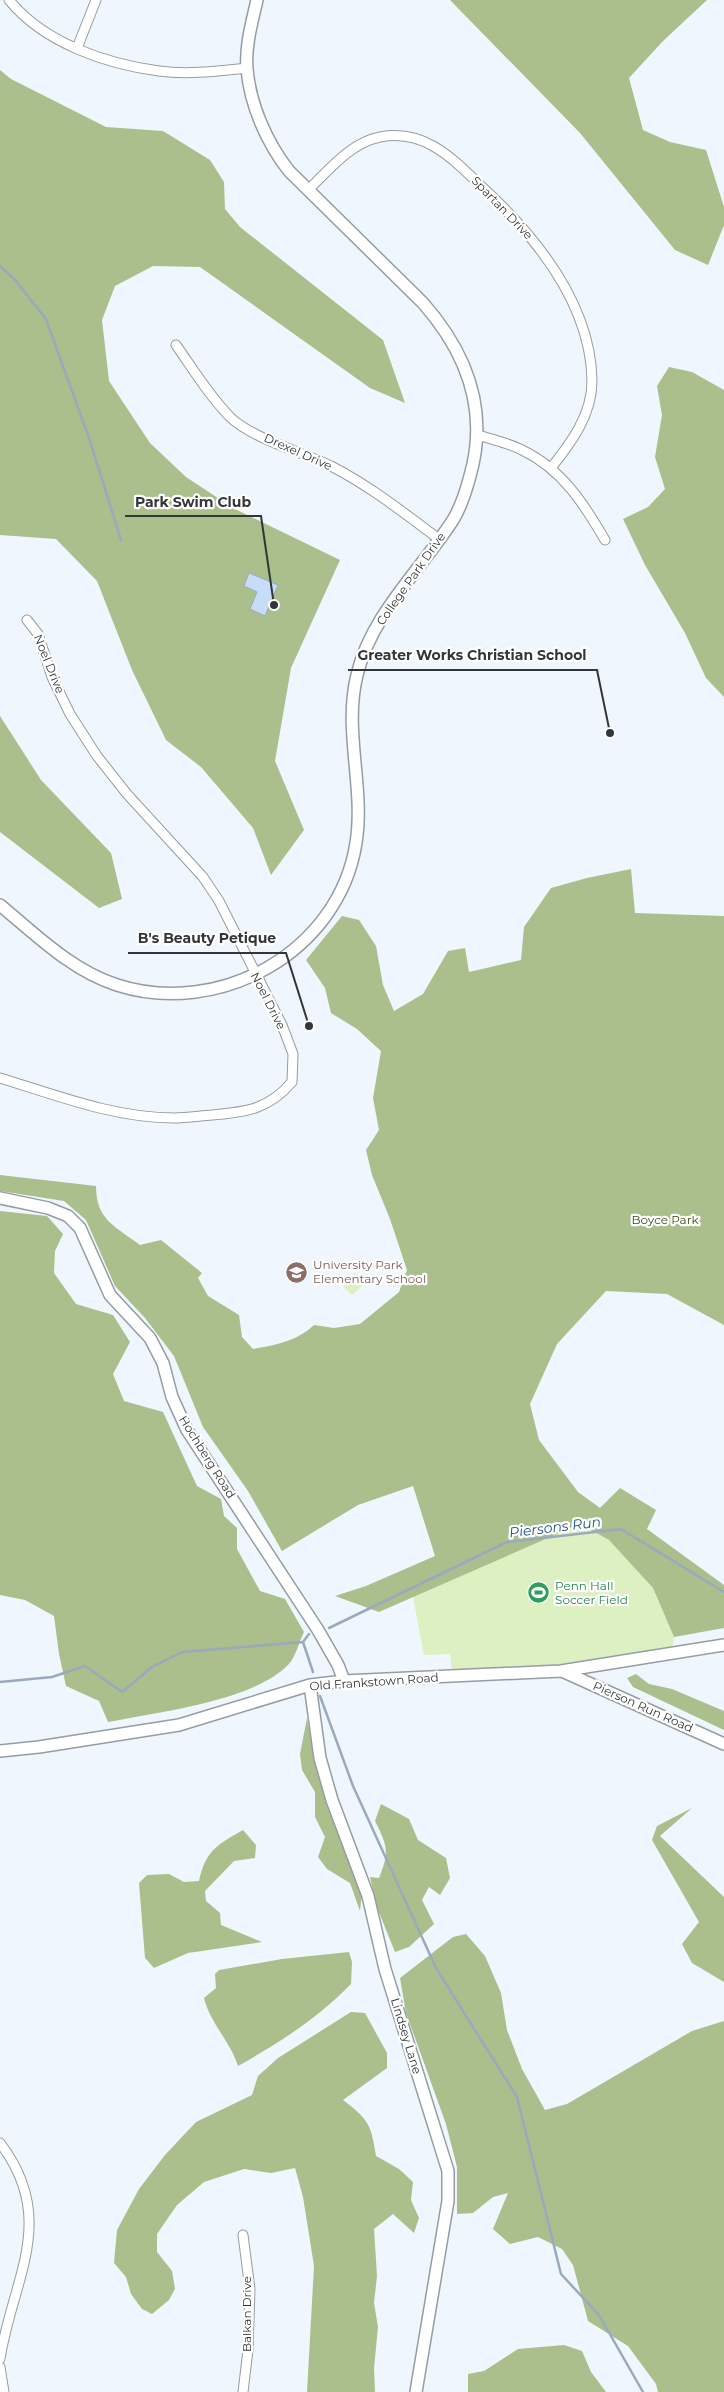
<svg xmlns="http://www.w3.org/2000/svg" width="724" height="2392" font-family="Montserrat,sans-serif">
  <rect width="100%" height="100%" fill="#eff6fd"/>
  <path fill="#ddf0c2" d="M355,1273L365,1283L352,1295L343,1286Z
    M580,1524L609,1540L653,1588L674,1637L672,1650L561,1666L452,1671L450,1654L424,1655L413,1597Z"/>
  <path fill="#aabf8b" d="M450,0H707L663,41L629,78L643,130L670,142L706,150L724,207V225L708,265L675,250L580,133Z
    M0,70L11,79L106,127L163,131L210,160L224,182L225,209L240,227L383,340L405,403L370,388L200,267L153,266L115,286L102,320L109,381L150,443L186,477L233,508L340,560L291,668L275,761L304,830L271,875L253,828L201,767L166,740L132,670L97,581L56,539L0,535Z
    M669,367L692,372L724,390V697L706,678L685,633L645,565L623,519L648,507L665,489L655,457L662,415L657,386Z
    M0,716L41,780L111,853L122,899L99,908L0,832Z
    M631,869L635,913L724,916V1325L667,1294L606,1291L557,1344L530,1404L539,1440L578,1492L600,1508L620,1488L656,1510L647,1529L724,1585V1628L674,1637L653,1588L609,1540L580,1524L379,1612L335,1596L366,1586L435,1556L413,1486L358,1505L282,1551L248,1491L203,1427L174,1356L145,1318L115,1286L86,1220L64,1201L0,1191V1175L96,1186C96,1220 115,1226 140,1245L161,1240L202,1273L198,1278L208,1296L239,1315L242,1337L253,1349C276,1345 297,1341 314,1325L334,1328L360,1324L399,1292L407,1270L390,1219L372,1175L366,1150L379,1130L373,1098L381,1051L357,1029L331,1013L325,988L306,960L342,916L359,920L376,946L383,985L394,1011L423,994L448,951L465,948L469,972L521,960L524,927L551,888L587,878Z
    M0,1211L47,1216L63,1234L55,1251L54,1273L76,1304L113,1315L130,1342L113,1374L124,1401L163,1412L197,1486L221,1499L224,1516L237,1528V1549L260,1591L285,1599L304,1632C299,1642 296,1656 289,1664C254,1701 158,1712 108,1722L99,1701L66,1686L59,1654L54,1616L25,1600L0,1595Z
    M636,1674L649,1684L672,1689L724,1711V1730L633,1687L627,1678Z
    M307,1718L317,1770L326,1801L362,1893L360,1911L350,1883L327,1869L318,1857L325,1837L315,1817V1792L302,1770L300,1754Z
    M381,1804L409,1819L418,1840L446,1858L450,1878L440,1895L429,1887L422,1900L434,1924L409,1947L395,1952L376,1905L370,1877L379,1878C390,1851 387,1845 375,1821Z
    M692,1808L660,1836L724,1897V1982L692,1963L682,1944L699,1922L652,1840L657,1826Z
    M243,1830L256,1845L255,1858L234,1861L205,1891L206,1901L220,1913L221,1925L262,1942L188,1953L154,1968L145,1958L139,1883L147,1875L169,1874L184,1882L199,1881C206,1850 217,1845 243,1830Z
    M466,1934L485,1956L501,1993L507,2030L522,2069L545,2110L567,2104L692,2031L724,2021V2392H658L656,2384L628,2346L588,2321L573,2265L562,2249L538,2237L510,2244L493,2229L508,2193L493,2197L473,2213L457,2214V2167L446,2124L406,2013L400,1978L453,1937Z
    M349,1952L352,1962L351,1984C318,2018 279,2043 238,2066C230,2041 210,2023 204,1998L216,1988L215,1974L219,1970L282,1959Z
    M351,2012L365,2013L387,2053V2068L343,2100C369,2120 371,2124 376,2156L399,2169L413,2182L411,2200L419,2218L414,2233L393,2214L374,2229L377,2276L374,2303L378,2327L374,2368L375,2392H307L314,2266L303,2197L295,2168L271,2173L244,2169L204,2182L177,2205L157,2234V2252L172,2271L175,2289L169,2300L152,2314L142,2309L131,2294L126,2277L114,2263L117,2230L139,2189L165,2155L196,2122L252,2095L258,2076L278,2058Z
    M564,2345L582,2351L591,2372L606,2392H468V2374L484,2371L518,2349Z"/>
  <path fill="#c6dcf7" stroke="#9aaabe" d="M249,573L278,585L265,616L250,609L257,592L244,586Z"/>
  <g fill="none" stroke-linecap="round" stroke-linejoin="round">
    <path stroke="#9aaabe" stroke-width="2.5" d="M0,266L15,280L46,319L90,441L121,540
      M329,1628L507,1542L621,1529L724,1592
      M303,1642L313,1672
      M0,1682L52,1677L85,1666L122,1692L152,1667L182,1652L303,1642L309,1634
      M320,1696L353,1786L436,1968L517,2097L561,2274L599,2315L643,2392"/>
    <defs>
      <path id="minor" d="M9,0C44,43 106,64 159,71C188,75 218,71 247,68
        M77,48L96,0
        M308,190C329,170 350,143 380,137C423,129 450,156 478,183C533,233 591,302 592,381C592,415 571,443 551,468
        M176,345C193,369 210,397 231,418C254,439 302,452 331,466C370,486 404,513 439,539
        M478,435C493,440 509,443 522,450C562,469 584,504 605,540
        M0,1078C56,1095 114,1118 174,1118C186,1118 199,1116 212,1115C247,1112 269,1109 292,1082L293,1054L282,1025L219,901L203,877L127,794L97,756L70,714L52,677L38,634L27,620
        M0,2143C59,2220 12,2280 0,2359
        M243,2235L250,2289L248,2350L243,2392
        M0,2367L4,2392"/>
      <path id="tertiary" d="M0,905C35,934 72,971 117,985C219,1018 339,952 356,843C365,787 343,731 357,675C371,615 420,571 453,520C461,507 466,491 470,476C489,410 467,353 423,303L289,171C267,143 250,105 247,69C245,46 252,22 257,0
        M0,1198L48,1208L68,1216L80,1228L110,1295L150,1338L163,1363L172,1397L187,1430L318,1630L338,1665L344,1681
        M562,1671L724,1744
        M310,1685L320,1758L332,1800L368,1896L385,1969L448,2171V2201L416,2392
        M0,1751L39,1747L179,1725L310,1685L344,1681L561,1671L724,1645"/>
    </defs>
    <use href="#minor" stroke="#969ca3" stroke-width="11"/>
    <use href="#tertiary" stroke="#969ca3" stroke-width="14"/>
    <use href="#minor" stroke="#fff" stroke-width="9"/>
    <use href="#tertiary" stroke="#fff" stroke-width="11"/>
  </g>
  <defs>
    <symbol id="school-disc" viewBox="-11 -11 22 22"><circle r="9.5" fill="#8d6e63" stroke="#fff"/><path d="M0-5L7-2L0 1L-7-2ZM-4 1L0 2.5L4 1V4Q0 6-4 4Z" fill="#fff"/></symbol>
    <symbol id="stadium-disc" viewBox="-11 -11 22 22"><circle r="9.5" fill="#2e9e5b" stroke="#fff"/><path d="M0-5a6.5 5 0 1 0 0 10a6.5 5 0 1 0 0-10ZM-3.5-1.8h7v3.6h-7Z" fill="#fff"/></symbol>
  </defs>
  <g fill-rule="evenodd">
    <use href="#school-disc" x="284" y="1260" width="25" height="25"/>
    <use href="#stadium-disc" x="526" y="1580" width="25" height="25"/>
  </g>
  <g text-anchor="middle" stroke-width="4.5" stroke-linejoin="round" paint-order="stroke">
    <g font-size="12" fill="#333639" stroke="#fff">
      <text transform="translate(502 208) rotate(46)" y="4">Spartan Drive</text>
      <text transform="translate(298 452) rotate(24)" y="4">Drexel Drive</text>
      <text transform="translate(411 579) rotate(-55)" y="4">College Park Drive</text>
      <text transform="translate(49 664) rotate(68)" y="4">Noel Drive</text>
      <text transform="translate(268 1001) rotate(63)" y="4">Noel Drive</text>
      <text transform="translate(207 1457) rotate(58)" y="4">Hochberg Road</text>
      <text transform="translate(374 1682) rotate(-4)" y="4">Old Frankstown Road</text>
      <text transform="translate(643 1707) rotate(24)" y="4">Pierson Run Road</text>
      <text transform="translate(406 2036) rotate(73)" y="4">Lindsey Lane</text>
      <text transform="translate(247 2314) rotate(-90)" y="4">Balkan Drive</text>
    </g>
    <g font-size="12" fill="#3a4d14" stroke="#fff">
      <text x="665" y="1224">Boyce Park</text>
    </g>
    <g font-size="12" fill="#785e54" stroke="#fff" text-anchor="start">
      <text x="313" y="1269">University Park<tspan x="313" dy="14">Elementary School</tspan></text>
    </g>
    <g font-size="12" fill="#27864d" stroke="#fff" text-anchor="start">
      <text x="555" y="1590">Penn Hall<tspan x="555" dy="14">Soccer Field</tspan></text>
    </g>
    <g font-size="14" font-style="italic" fill="#215188" stroke="#fff">
      <text transform="translate(555 1527) rotate(-7)" y="5">Piersons Run</text>
    </g>
  </g>
  <path fill="none" stroke="#333639" stroke-width="2" d="M274 605L261 516H125M610 733L597 670H348M309 1026L286 953H128"/>
  <g fill="#333639" stroke="#fff" stroke-width="2">
    <circle cx="274" cy="605" r="5"/>
    <circle cx="610" cy="733" r="5"/>
    <circle cx="309" cy="1026" r="5"/>
  </g>
  <g font-size="14" text-anchor="middle" font-weight="bold" fill="#333639" stroke="#fff" stroke-width="4.5" stroke-linejoin="round" paint-order="stroke">
    <text x="193" y="507">Park Swim Club</text>
    <text x="472" y="660">Greater Works Christian School</text>
    <text x="207" y="943">B's Beauty Petique</text>
  </g>
</svg>
